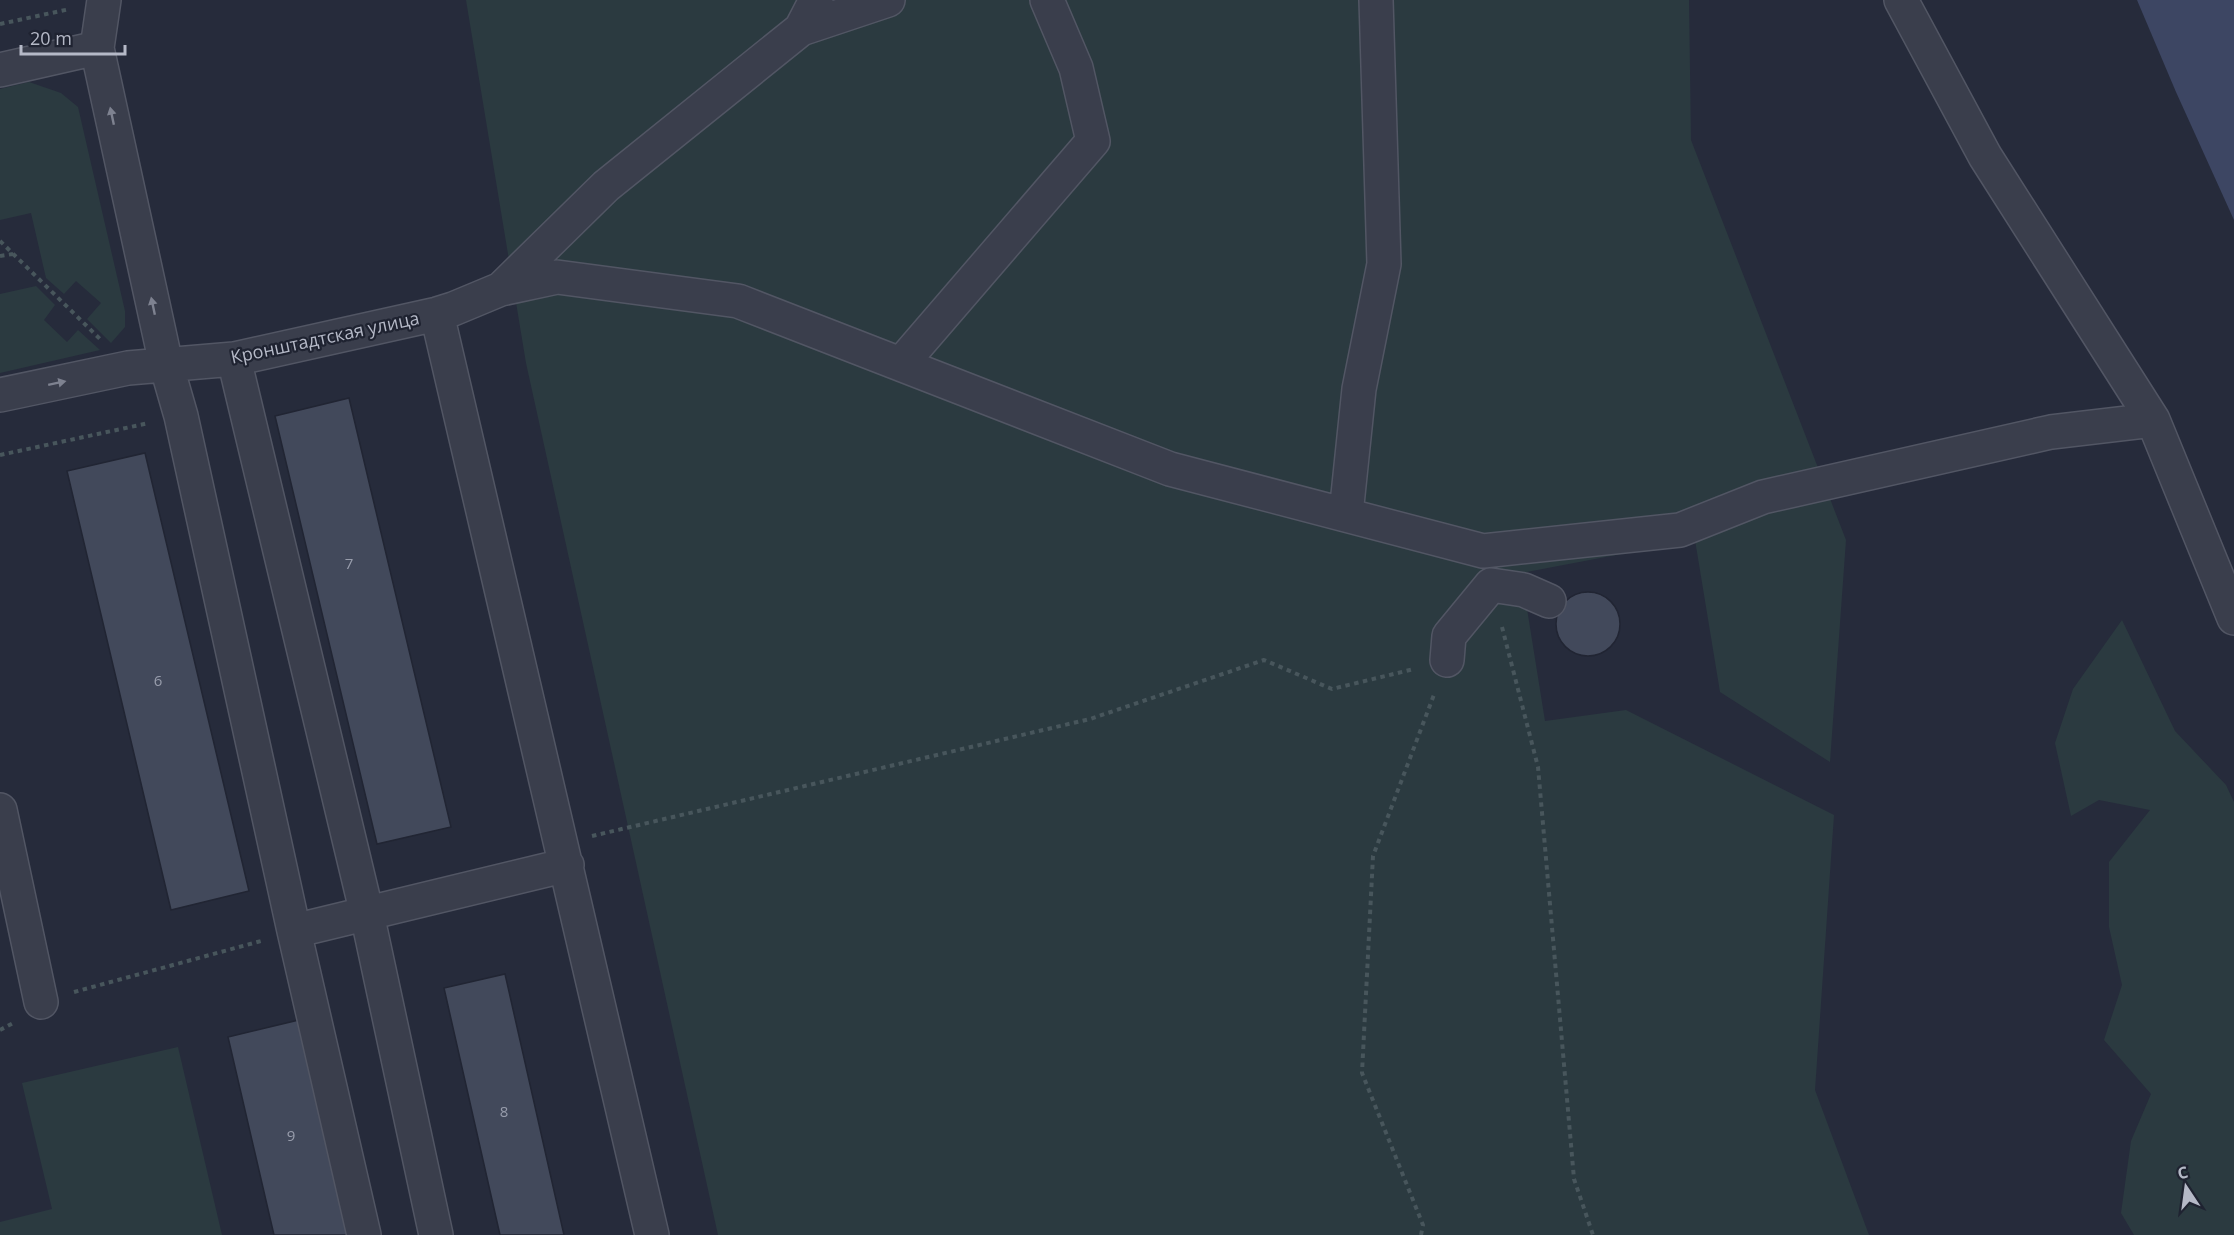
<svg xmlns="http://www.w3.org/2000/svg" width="2234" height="1235" font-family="'Open Sans',sans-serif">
  <rect width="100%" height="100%" fill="#262b3b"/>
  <path fill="#2b3a40" d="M466,0H1689L1691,140L1846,540L1830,762L1720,692L1695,540L1522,573L1524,590L1545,721L1626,710L1834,815L1815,1090L1869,1235H718L526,363Z
    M29,82L61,93L78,107L125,311V327L111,343L87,319L101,303L76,281L64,294L46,278L31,213L0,220V89Z
    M36,286L55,305L44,320L67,342L78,330L100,350L0,373V294Z
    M2122,620L2175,731L2226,785L2234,802V1235H2134L2121,1213L2131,1141L2151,1094L2104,1040L2122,985L2109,927V862L2150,810L2099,800L2071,816L2055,743L2073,689Z
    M178,1047L222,1235H0V1222L52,1209L22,1083Z"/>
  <path fill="#3d4663" d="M2137,0H2234V220L2176,92Z"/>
  <path fill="#42495b" stroke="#212533" stroke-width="1.5" d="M349,398L451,827L377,844L275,416Z
    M145,453L249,891L171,910L67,471Z
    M1556 624a32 32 0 1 1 64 0a32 32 0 1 1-64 0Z
    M505,974L564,1235H500L444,988Z
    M303,1019L354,1235H274L228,1037Z"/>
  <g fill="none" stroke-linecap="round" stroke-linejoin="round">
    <defs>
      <path id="minor" d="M104,0L97,48L166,364L181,416L294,931L364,1235
        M1901,0L1985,156L2153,420L2234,618
        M801,29L888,0
        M0,70L97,48
        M501,289L557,277L738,301L1170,469L1483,551L1680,530L1763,497L2051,432L2153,420
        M437,314L652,1235
        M234,359L367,914L436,1235
        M901,364L1093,141L1076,68L1047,0
        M0,395L128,368L234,359L437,314L453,309L501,289L606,186L801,29L816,0
        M1346,514L1359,389L1384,264L1376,0
        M1491,585L1524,590L1549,601
        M1447,660L1449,636L1491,585
        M0,810L41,1002
        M294,931L567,865"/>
    </defs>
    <use href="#minor" stroke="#525664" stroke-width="36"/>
    <path stroke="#48565c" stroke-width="4" stroke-dasharray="4.5 4.5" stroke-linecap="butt" d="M0,24L70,9
      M0,241L100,339
      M0,256L13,254
      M0,455L149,423
      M1502,627L1538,767L1574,1179L1593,1235
      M592,836L1090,719L1264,660L1332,689L1414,669
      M74,992L261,941
      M0,1030L15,1022
      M1421,1235L1423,1225L1362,1073L1373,856L1435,692"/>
    <use href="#minor" stroke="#3a3e4c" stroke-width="33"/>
  </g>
  <defs><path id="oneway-solid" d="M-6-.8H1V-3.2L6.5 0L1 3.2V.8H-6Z" transform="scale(1.5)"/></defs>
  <g fill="#7e8290">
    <use href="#oneway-solid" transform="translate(112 116) rotate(-102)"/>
    <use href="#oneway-solid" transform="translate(153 306) rotate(-102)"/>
    <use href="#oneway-solid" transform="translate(57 383) rotate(-12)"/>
  </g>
  <g text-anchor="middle" stroke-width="4.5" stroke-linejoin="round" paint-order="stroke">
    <g font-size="15" fill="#989dac">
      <text x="349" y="569">7</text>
      <text x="158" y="686">6</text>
      <text x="504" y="1117">8</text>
      <text x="291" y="1141">9</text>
    </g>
    <g font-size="18" fill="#b5b9c7" stroke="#1f2331">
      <text transform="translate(325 338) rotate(-12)" y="6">Кронштадтская улица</text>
    </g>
  </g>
  <g transform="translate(2186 1187) rotate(347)" stroke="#1f2331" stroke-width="4.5" paint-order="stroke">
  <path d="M0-4.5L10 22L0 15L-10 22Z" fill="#b5b9c7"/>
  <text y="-9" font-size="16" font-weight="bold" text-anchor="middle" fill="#b5b9c7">С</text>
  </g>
  <path d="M21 45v9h104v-9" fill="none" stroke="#b5b9c7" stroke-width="3"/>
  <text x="30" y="45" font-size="18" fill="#b5b9c7" stroke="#1f2331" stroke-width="4.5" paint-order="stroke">20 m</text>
</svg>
